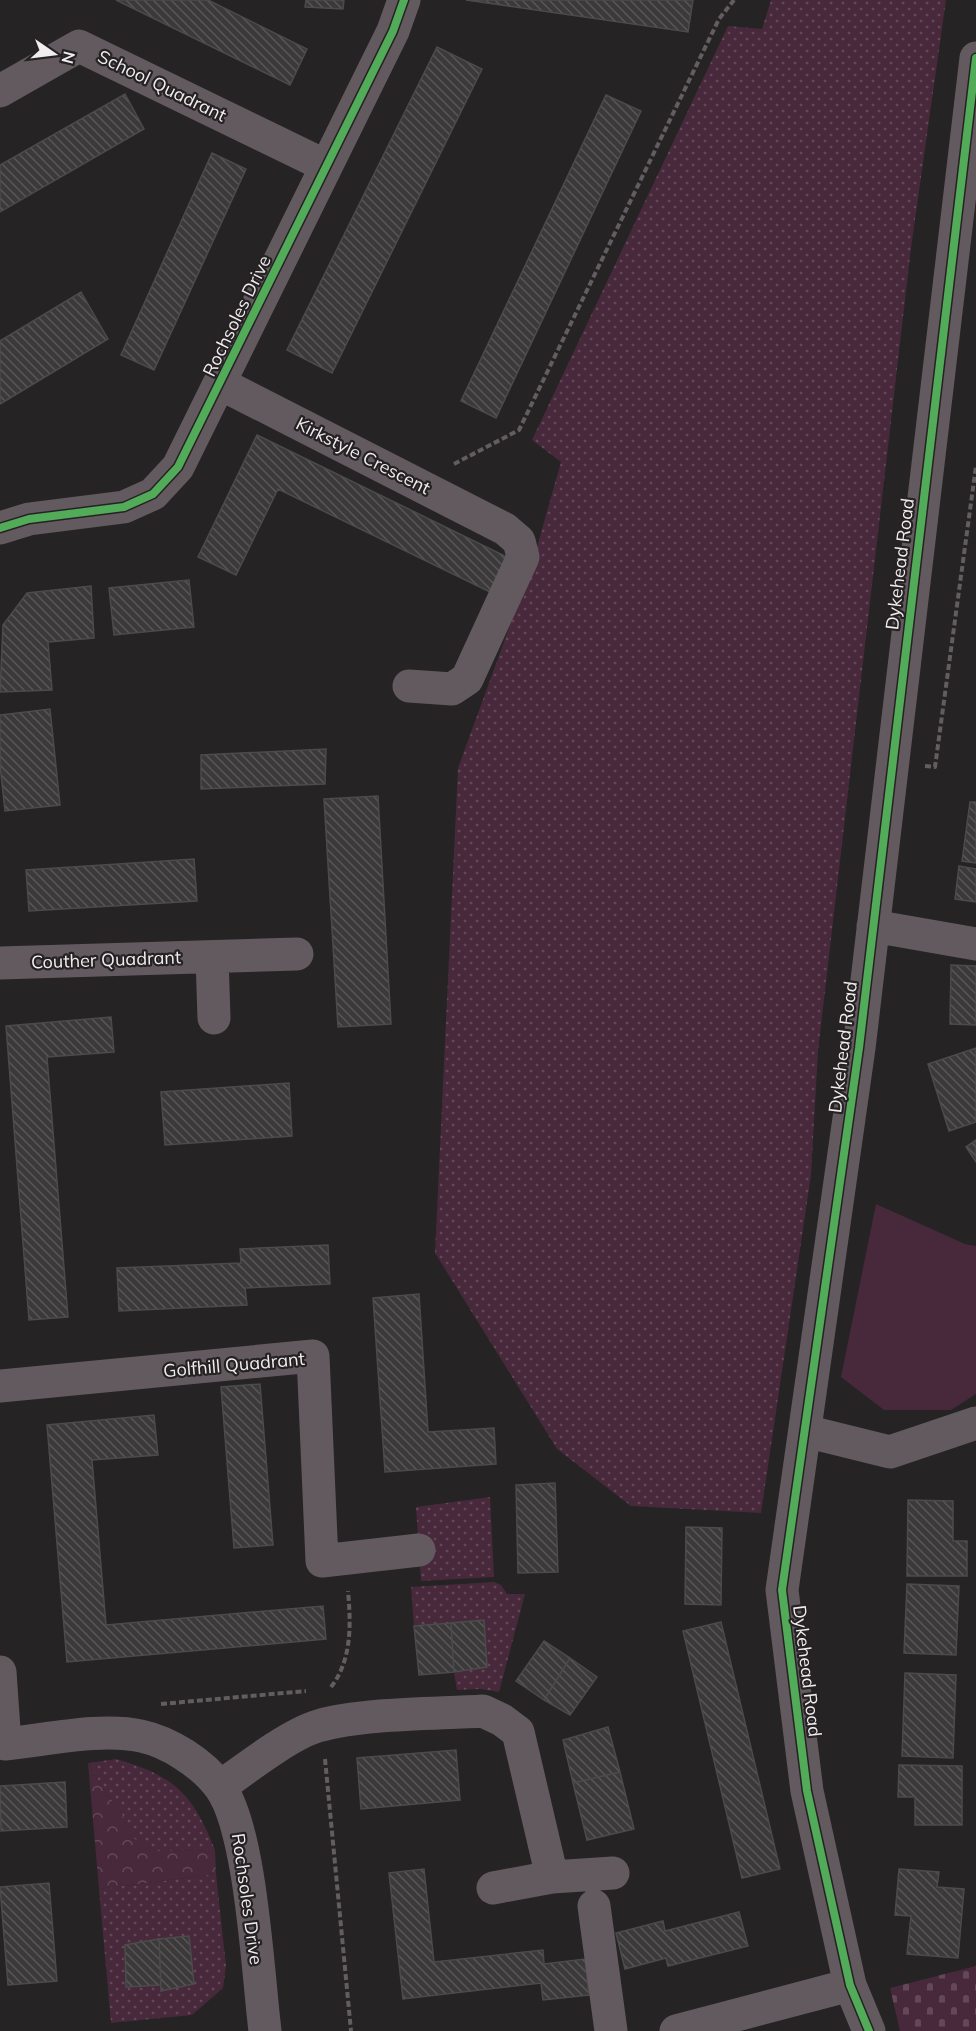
<svg xmlns="http://www.w3.org/2000/svg" width="976" height="2031" font-family="Mulish,sans-serif">
  <defs>
    <pattern id="grass-dots" width="8" height="8" patternUnits="userSpaceOnUse" patternTransform="scale(1.5)"><rect width="8" height="8" fill="#47293b"/><path d="M2 2h.1M6 6h.1" fill="none" stroke="#624858" stroke-width="1.8" stroke-linecap="round"/></pattern>
    <pattern id="forest-crowns" width="20" height="18" patternUnits="userSpaceOnUse" patternTransform="scale(1.5)"><rect width="20" height="18" fill="#47293b"/><path d="M2 6a3 3 0 1 1 6 0M12 15a3 3 0 1 1 6 0" fill="none" stroke="#624858"/></pattern>
    <pattern id="cemetery-stones" width="16" height="16" patternUnits="userSpaceOnUse" patternTransform="scale(1.5)"><rect width="16" height="16" fill="#47293b"/><path d="M2 7V4a2 2 0 0 1 4 0v3zM10 15v-3a2 2 0 0 1 4 0v3z" fill="#624858"/></pattern>
    <pattern id="building-back-hatch" width="6" height="6" patternUnits="userSpaceOnUse" patternTransform="scale(1.5)"><rect width="6" height="6" fill="#3b393a"/><path d="M-1 5l2 2M0 0l6 6M5-1l2 2" fill="none" stroke="#585657"/></pattern>
  </defs>
  <rect width="100%" height="100%" fill="#252324"/>
  <path fill="url(#grass-dots)" fill-rule="evenodd" d="M771,0H946L911,248L818,1051L811,1175L761,1513L631,1506L557,1449L435,1253L458,768L531,568L561,462L532,440L728,26L762,29Z
    M490,1497L494,1577L421,1581L416,1507Z
    M494,1582L501,1585L507,1594H525L499,1692L481,1689L457,1690L454,1672L487,1667L484,1620L414,1626L411,1587Z
    M116,1759C175,1776 193,1794 215,1850L156,1851L132,1838L120,1810L105,1792L88,1763Z
    M216,1874L226,1966L223,1988L192,2015L111,2023L99,1889ZM188,1936L194,1984L162,1991L161,1985L126,1987L125,1945Z"/>
  <path fill="url(#forest-crowns)" d="M88,1763L105,1792L120,1810L133,1838L156,1851L215,1850L216,1874L99,1889Z"/>
  <path fill="url(#cemetery-stones)" d="M976,1966V2031H900L890,1988Z"/>
  <path fill="#47293b" d="M876,1204L965,1244L976,1246V1394L951,1410H884L841,1377Z"/>
  <path fill="url(#building-back-hatch)" stroke="#4c4b4c" stroke-width="1.5" d="M116,0H208L307,49L290,85Z
    M306,0H344L343,9L305,7Z
    M466,0H693L688,32Z
    M437,47L482,69L332,373L287,350Z
    M125,94L144,129L0,212V165Z
    M606,95L641,111L496,418L461,401Z
    M212,153L246,169L154,370L121,355Z
    M81,292L108,339L0,404V341Z
    M257,435L507,557L490,592L278,489L236,575L198,557Z
    M189,580L194,627L114,635L109,588Z
    M91,586L94,638L48,642L52,690L0,692L3,625L27,593Z
    M50,709L60,805L5,811L0,765V715Z
    M326,749L325,784L201,789V755Z
    M378,796L391,1024L338,1027L324,799Z
    M970,802H976V863L962,861Z
    M194,859L197,901L29,911L26,870Z
    M959,866L976,869V902L955,899Z
    M951,965L976,966V1025L950,1024Z
    M111,1017L114,1052L47,1057L68,1317L29,1320L6,1026Z
    M976,1048V1122L949,1131L928,1064Z
    M289,1083L292,1136L165,1145L161,1092Z
    M976,1140V1162L966,1147Z
    M328,1245L330,1284L245,1288L247,1305L119,1311L117,1268L241,1263L240,1249Z
    M419,1294L428,1432L494,1428L496,1464L385,1472L373,1298Z
    M260,1384L273,1545L234,1548L221,1387Z
    M154,1415L158,1455L92,1460L106,1625L323,1606L326,1639L67,1662L47,1425Z
    M555,1483L558,1572L518,1573L516,1485Z
    M908,1500L953,1501V1541H967V1576H907Z
    M686,1527L722,1528L721,1605L685,1604Z
    M907,1584L959,1586L956,1655L904,1653Z
    M484,1620L487,1667L454,1672L451,1623Z
    M721,1622L780,1869L742,1878L683,1631Z
    M451,1623L454,1672L419,1675L414,1626Z
    M544,1641L570,1658L544,1700L516,1681Z
    M570,1658L597,1677L570,1715L544,1700Z
    M905,1673L956,1675L953,1758L902,1756Z
    M608,1727L620,1772L573,1783L563,1740Z
    M456,1750L460,1800L361,1809L357,1758Z
    M899,1765L962,1766V1825H915V1797H898Z
    M620,1772L634,1829L587,1840L573,1783Z
    M65,1782L67,1827L1,1831L0,1786Z
    M424,1869L434,1962L543,1950L544,1964L585,1959L589,1995L543,2000L541,1983L403,1999L389,1873Z
    M899,1869L939,1872L937,1887L964,1889L958,1958L907,1954L911,1916L895,1915Z
    M49,1883L57,1981L8,1985L0,1887Z
    M739,1912L748,1946L668,1966L666,1958L625,1969L616,1933L663,1921L665,1931Z
    M189,1936L194,1984L161,1991L159,1939Z
    M159,1939L161,1985L126,1987L125,1945Z"/>
  <g fill="none" stroke-linecap="round" stroke-linejoin="round">
    <path stroke="#615d60" stroke-width="4" stroke-dasharray="6 3" stroke-linecap="butt" d="M454,464L519,430L719,19L734,0
      M925,766L935,767L976,466
      M331,1687C352,1660 351,1624 348,1591
      M161,1704L306,1691
      M325,1759L351,2031"/>
    <path stroke="#635a60" stroke-width="33" d="M0,91L79,46L326,166
      M221,384L505,529L519,541L523,557L467,679L452,689L409,686
      M0,528L29,519L124,507L153,494L178,467L393,31L404,0
      M873,926L976,944
      M212,957L214,1018
      M0,963L297,954
      M0,1386L313,1356L322,1561L419,1550
      M805,1431L890,1452L976,1423
      M0,1672L5,1744C46,1740 101,1727 141,1736C169,1742 202,1763 220,1787C251,1829 258,1975 265,2031
      M220,1787C245,1769 290,1734 318,1726C363,1713 435,1714 483,1711L502,1720L518,1732L552,1877L493,1888
      M552,1877L613,1873
      M594,1906L611,2031
      M676,2031L850,1985
      M869,2031L850,1985L807,1791L782,1590L859,1048L976,58"/>
    <defs>
      <path id="cycleway" d="M0,528L29,519L124,507L153,494L178,467L393,31L404,0
        M869,2031L850,1985L807,1791L782,1590L859,1048L976,58"/>
    </defs>
    <use href="#cycleway" stroke="#262224" stroke-width="11"/>
    <use href="#cycleway" stroke="#51ab58" stroke-width="8"/>
  </g>
  <g text-anchor="middle" stroke-width="4.5" stroke-linejoin="round" paint-order="stroke">
    <g font-size="18" fill="#f0edee" stroke="#262224">
      <text transform="translate(162 86) rotate(26)" y="6">School Quadrant</text>
      <text transform="translate(237 316) rotate(-64)" y="6">Rochsoles Drive</text>
      <text transform="translate(363 456) rotate(27)" y="6">Kirkstyle Crescent</text>
      <text transform="translate(900 564) rotate(-83)" y="6">Dykehead Road</text>
      <text transform="translate(106 960) rotate(-2)" y="6">Couther Quadrant</text>
      <text transform="translate(843 1047) rotate(-83)" y="6">Dykehead Road</text>
      <text transform="translate(234 1365) rotate(-5)" y="6">Golfhill Quadrant</text>
      <text transform="translate(807 1671) rotate(83)" y="6">Dykehead Road</text>
      <text transform="translate(247 1899) rotate(82)" y="6">Rochsoles Drive</text>
    </g>
  </g>
  <g transform="translate(54 54) rotate(104)" stroke="#262224" stroke-width="4.5" paint-order="stroke">
  <path d="M0-4.5L10 22L0 15L-10 22Z" fill="#f0edee"/>
  <text y="-9" font-size="16" font-weight="bold" text-anchor="middle" fill="#f0edee">N</text>
  </g>
</svg>
